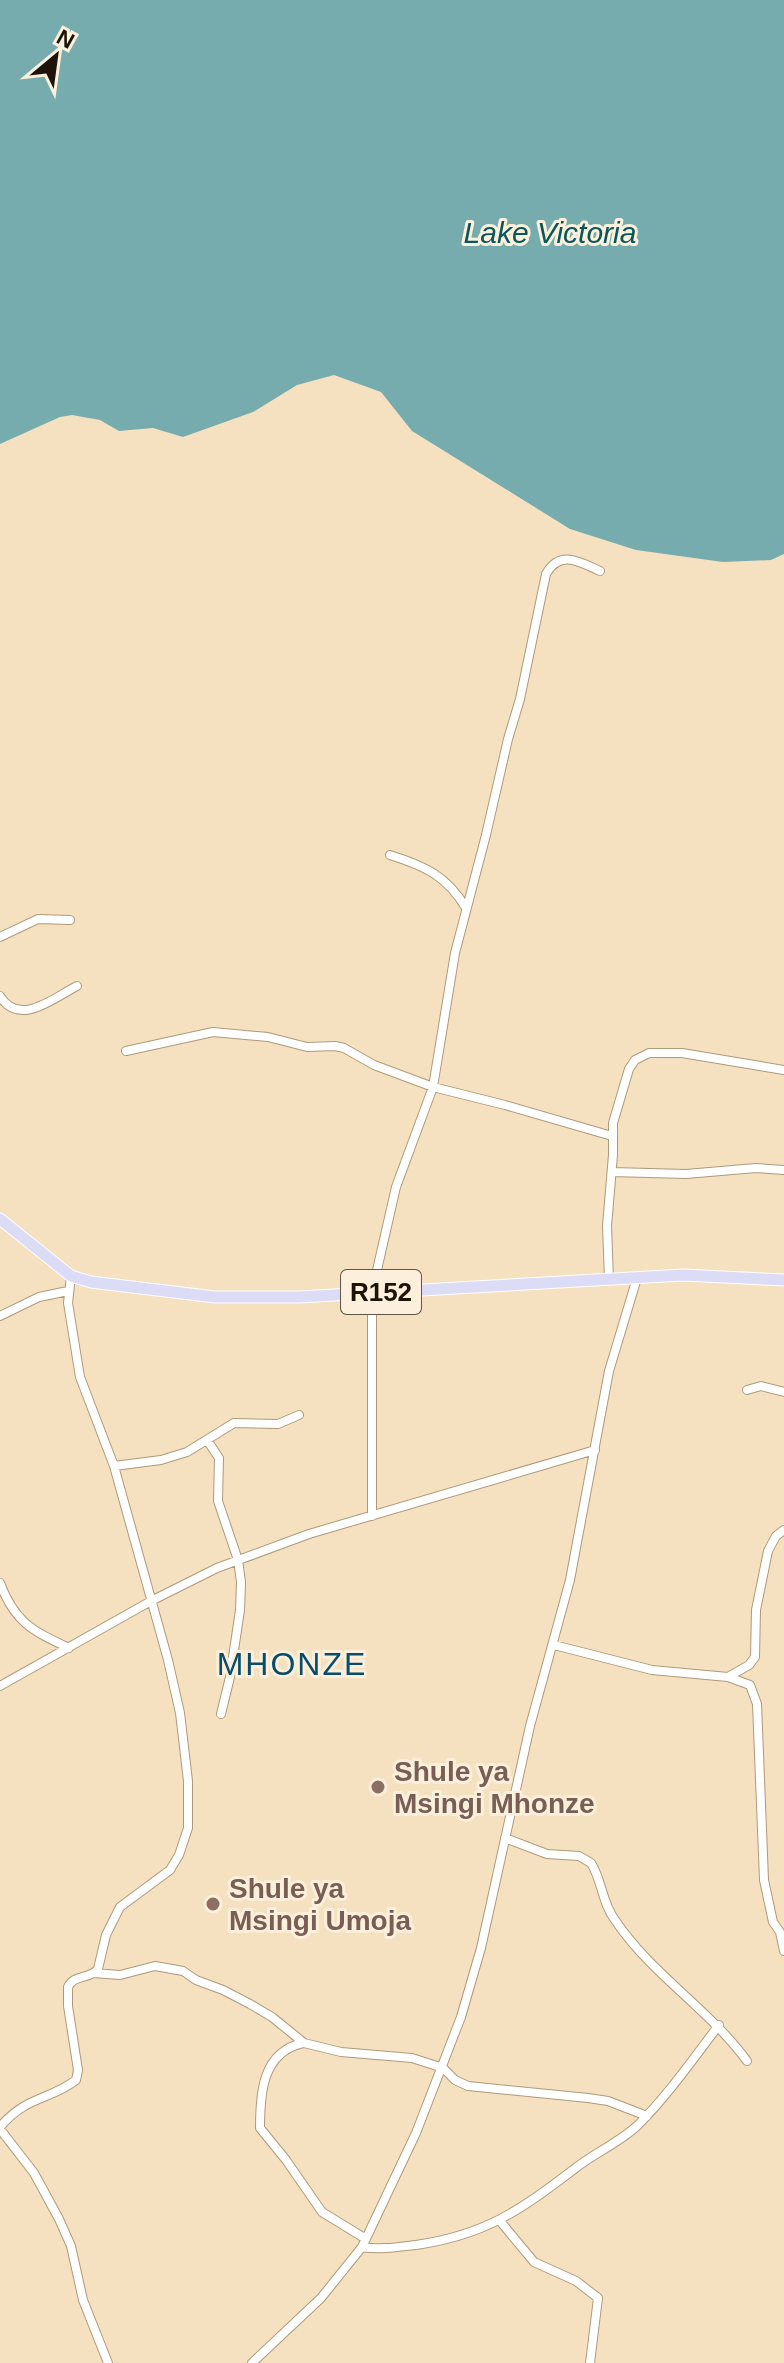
<svg xmlns="http://www.w3.org/2000/svg" width="784" height="2363" font-family="Helvetica,sans-serif">
  <rect width="100%" height="100%" fill="#f5e0bf"/>
  <path fill="#77acae" d="M0,0H784V554L771,560L723,562L636,550L570,529L412,431L381,392L334,375L297,385L253,412L183,437L153,428L119,431L100,420L72,415L60,417L0,444Z"/>
  <g fill="none" stroke-linecap="round" stroke-linejoin="round">
    <defs>
      <path id="minor" d="M390,855C425,866 447,876 466,908
        M0,937L38,919L70,920
        M0,996C19,1028 55,997 77,986
        M126,1051L213,1032L268,1037L307,1047L335,1046L344,1048L374,1065L433,1087L505,1105L612,1136
        M612,1172L686,1174L756,1168L784,1170
        M609,1279L607,1226L613,1155V1123L629,1069L635,1060L649,1053H682L784,1070
        M0,1316L39,1297L68,1291
        M747,1390L761,1386L784,1392
        M207,1440L219,1458L218,1501L238,1560L241,1582L240,1610L230,1677L221,1714
        M114,1466L161,1460L187,1452L234,1423L278,1424L299,1415
        M372,1516V1292L396,1187L433,1087L455,953L486,835L508,739L520,699L546,574C560,549 580,562 600,571
        M0,1583C15,1623 33,1631 69,1648
        M554,1645L652,1670L728,1677L750,1685L757,1704L764,1880L773,1922L780,1932L784,1951
        M728,1677L749,1665L755,1657L756,1610L768,1551L776,1536L784,1530
        M0,1686L151,1601L217,1568L309,1534L595,1450
        M505,1838L547,1854L579,1856L591,1863C602,1880 602,1903 615,1920C651,1974 709,2009 747,2061
        M94,1973L120,1975L155,1966L183,1971L196,1980L223,1990L250,2004L272,2017L304,2043L341,2052L412,2058L443,2068L455,2080L468,2086L588,2098L608,2101L647,2116
        M303,2043C262,2052 260,2094 260,2128L286,2160L322,2212L366,2239
        M0,2127C26,2096 50,2100 76,2080L78,2070L68,2006V1987C74,1974 89,1980 98,1969L106,1935L120,1907L170,1870L179,1855L188,1828V1781L180,1713L168,1660L114,1466L80,1377L68,1303L71,1276
        M0,2129L34,2173L59,2219L71,2246L83,2300L108,2363
        M500,2221L534,2262L576,2281L598,2298L590,2363
        M362,2247C380,2250 398,2247 416,2245C485,2235 519,2211 573,2170C594,2153 619,2143 638,2125C668,2095 693,2059 719,2025
        M252,2363L321,2298L362,2247L416,2133L461,2017L481,1948L530,1726L570,1580L609,1371L637,1278"/>
      <path id="major" d="M0,1219L71,1276L91,1282L215,1297H299L683,1275L784,1280"/>
    </defs>
    <use href="#minor" stroke="#ae9a7a" stroke-width="10"/>
    <use href="#major" stroke="#fff" stroke-width="13"/>
    <use href="#minor" stroke="#fff" stroke-width="8"/>
    <use href="#major" stroke="#dcdcf7" stroke-width="11"/>
  </g>
  <g fill="#8d6e63" stroke="#fcefdb" stroke-width="3">
    <circle cx="378" cy="1787" r="8"/>
    <circle cx="213" cy="1904" r="8"/>
  </g>
  <g text-anchor="middle" stroke-width="6" stroke-linejoin="round" paint-order="stroke">
    <rect fill="#fcefdb" stroke="#5f5647" stroke-width="2" x="341" y="1270" width="80" height="44" rx="6"/>
    <g font-size="26" font-weight="bold" fill="#1c1408">
      <text x="381" y="1301">R152</text>
    </g>
    <g font-size="28" font-weight="bold" fill="#785e54" stroke="#fcefdb" text-anchor="start">
      <text x="394" y="1781">Shule ya<tspan x="394" dy="32">Msingi Mhonze</tspan></text>
      <text x="229" y="1898">Shule ya<tspan x="229" dy="32">Msingi Umoja</tspan></text>
    </g>
    <g font-size="30" font-style="italic" fill="#08575a" stroke="#fcefdb">
      <text x="550" y="243">Lake Victoria</text>
    </g>
    <g font-size="32" letter-spacing="2" fill="#094d6b" stroke="#fcefdb">
      <text x="292" y="1675">MHONZE</text>
    </g>
  </g>
  <g transform="translate(56 56) rotate(29)" stroke="#fcefdb" stroke-width="6" paint-order="stroke">
  <path d="M0-6L14 30L0 20L-14 30Z" fill="#1c1408"/>
  <text y="-12" font-size="22" font-weight="bold" text-anchor="middle" fill="#1c1408">N</text>
  </g>
</svg>
